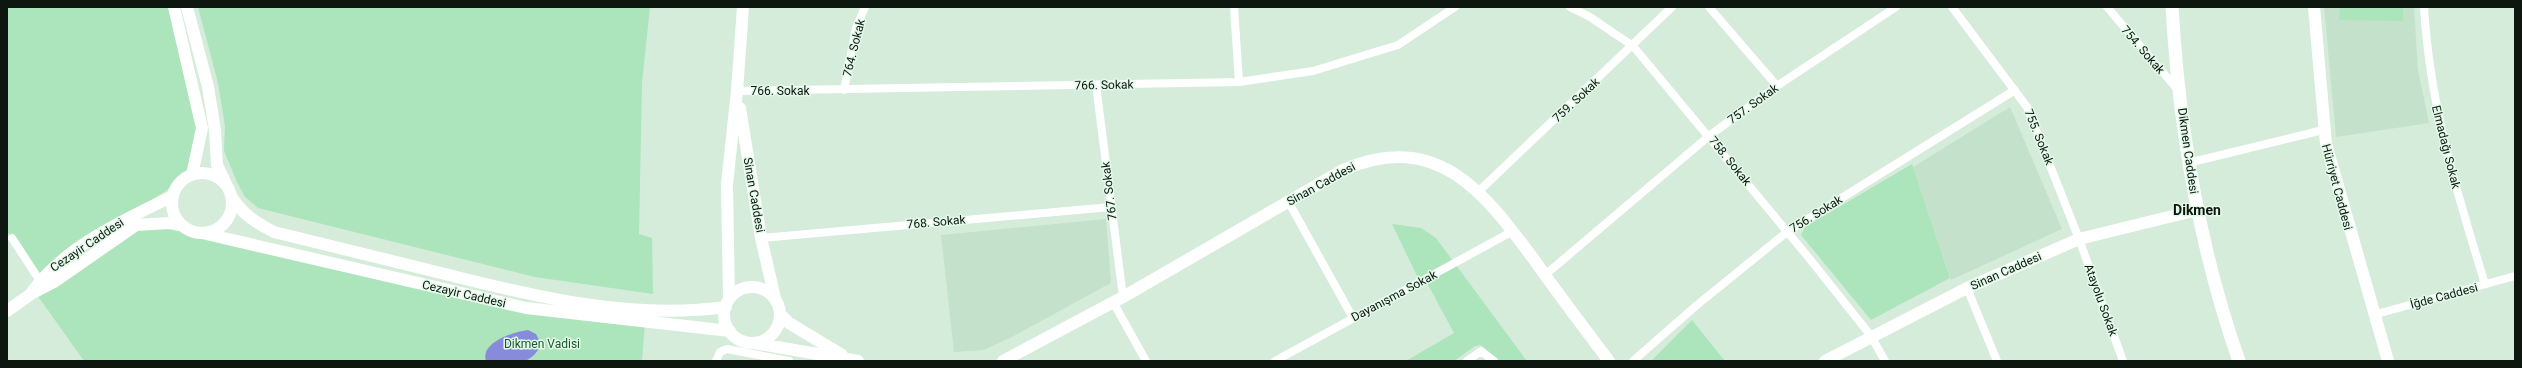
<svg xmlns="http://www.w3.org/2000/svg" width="2522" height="368" font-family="Roboto,sans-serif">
  <rect width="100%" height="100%" fill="#d6ecdb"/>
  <path fill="#c4e1cb" d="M2324,7H2414L2418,70L2429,123L2336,137Z
    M2010,107L2062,229L1951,280L1913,167Z
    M1106,219L1111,283L1010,338L983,350L954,352L941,235Z"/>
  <path fill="#ace4bb" d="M7,7H174L202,128L197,154L184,179L116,223L40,281L7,231Z
    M198,7H650L642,83L639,234L652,238L653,294L535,277L258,208L245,197L237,182L224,151L225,126L218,83Z
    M2340,7H2403V21L2339,20Z
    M1912,164L1950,278L1871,320L1801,235L1805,227Z
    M1392,224L1421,228L1436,238L1527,361H1498L1481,345L1475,346L1454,361H1406L1454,333L1425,279L1420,282Z
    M136,225L183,226L199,233L525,308L645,322L642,361H84L35,292Z
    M1692,320L1725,361H1651Z"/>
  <path fill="#888adb" d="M528,330L536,334L541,344C538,352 533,357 525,361H486C480,342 514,332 528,330Z"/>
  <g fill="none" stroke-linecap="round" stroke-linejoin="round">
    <path stroke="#fff" stroke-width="8" d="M1234,7L1239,82
      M1570,7L1590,17L1633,46L1809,258L1871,336L1885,361
      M1709,7L1777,86
      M1952,7L2027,107L2079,239L2123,361
      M2107,7L2178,90
      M2424,7C2430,106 2456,190 2485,284
      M1096,85L1123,297
      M844,90L856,28L865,7
      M737,91L1239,82L1313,71L1398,45L1455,7
      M2188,163L2323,130
      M1479,191L1672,7
      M1288,201L1353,318
      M12,238L40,281
      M761,238L1111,207
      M1545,275L1709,136L1777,86L1896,7
      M1967,288L1997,361
      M1113,302L1146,361
      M2373,315L2515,276
      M716,361L720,352L727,349L789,361
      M1275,361L1513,231
      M1467,361L1481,351L1494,361
      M1633,361L1697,305L1787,232L2015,90"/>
    <path stroke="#fff" stroke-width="12" d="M174,7L202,128L192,175
      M187,7L208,87L215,130L217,165L226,184
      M2314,7L2326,144L2388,361
      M740,108L761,238L775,298
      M172 203a30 30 0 1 1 60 0a30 30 0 1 1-60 0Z
      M231,196C242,214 255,222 274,232C331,246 388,260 445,274C536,297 631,320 726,307
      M202,233L526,308L730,331
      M724 315a28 28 0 1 1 56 0a28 28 0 1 1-56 0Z
      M32,292C63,248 125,219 173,196
      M729,299L727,184L737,91L743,7
      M7,311L31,294L54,282L136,225L169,223L183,226
      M780,314L789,323L842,355
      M754,343L858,361
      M1003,361L1123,297L1343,170C1437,129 1484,192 1535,261C1559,295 1584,328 1609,361
      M1825,361L1967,288L2079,239L2197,210"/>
    <path stroke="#fff" stroke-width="13" d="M2172,7C2179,128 2199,247 2239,361"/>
  </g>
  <g text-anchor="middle" stroke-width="3" stroke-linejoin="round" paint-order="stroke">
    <g font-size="12" fill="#0e1610" stroke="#e3f9e8">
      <text transform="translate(854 48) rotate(-76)" y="4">764. Sokak</text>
      <text transform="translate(2143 50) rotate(49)" y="4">754. Sokak</text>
      <text transform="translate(1104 85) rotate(-1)" y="4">766. Sokak</text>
      <text x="780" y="95">766. Sokak</text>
      <text transform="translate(1576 100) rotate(-43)" y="4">759. Sokak</text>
      <text transform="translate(1753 104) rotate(-36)" y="4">757. Sokak</text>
      <text transform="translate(2039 137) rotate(68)" y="4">755. Sokak</text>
      <text transform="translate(2446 147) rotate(76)" y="4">Elmadağı Sokak</text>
      <text transform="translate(2188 151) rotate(82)" y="4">Dikmen Caddesi</text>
      <text transform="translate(1730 161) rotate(51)" y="4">758. Sokak</text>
      <text transform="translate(1321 184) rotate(-29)" y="4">Sinan Caddesi</text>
      <text transform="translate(2337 187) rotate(75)" y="4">Hürriyet Caddesi</text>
      <text transform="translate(1109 191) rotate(-97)" y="4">767. Sokak</text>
      <text transform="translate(754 195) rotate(80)" y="4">Sinan Caddesi</text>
      <text transform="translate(1816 214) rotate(-32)" y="4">756. Sokak</text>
      <text transform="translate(936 222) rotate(-5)" y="4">768. Sokak</text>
      <text transform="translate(87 245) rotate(-34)" y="4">Cezayir Caddesi</text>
      <text transform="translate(2006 271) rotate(-24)" y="4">Sinan Caddesi</text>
      <text transform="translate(464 294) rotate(13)" y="4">Cezayir Caddesi</text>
      <text transform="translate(1394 296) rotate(-28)" y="4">Dayanışma Sokak</text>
      <text transform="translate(2444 296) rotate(-15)" y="4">İğde Caddesi</text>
      <text transform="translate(2101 300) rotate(70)" y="4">Atayolu Sokak</text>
    </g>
    <g font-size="12" fill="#185730" stroke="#e3f9e8">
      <text x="542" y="348">Dikmen Vadisi</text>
    </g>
    <g font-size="14" font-weight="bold" fill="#0e1610" stroke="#e3f9e8">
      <text x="2197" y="215">Dikmen</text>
    </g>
  </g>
  <rect width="2522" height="368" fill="none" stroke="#0e1610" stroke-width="16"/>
</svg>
